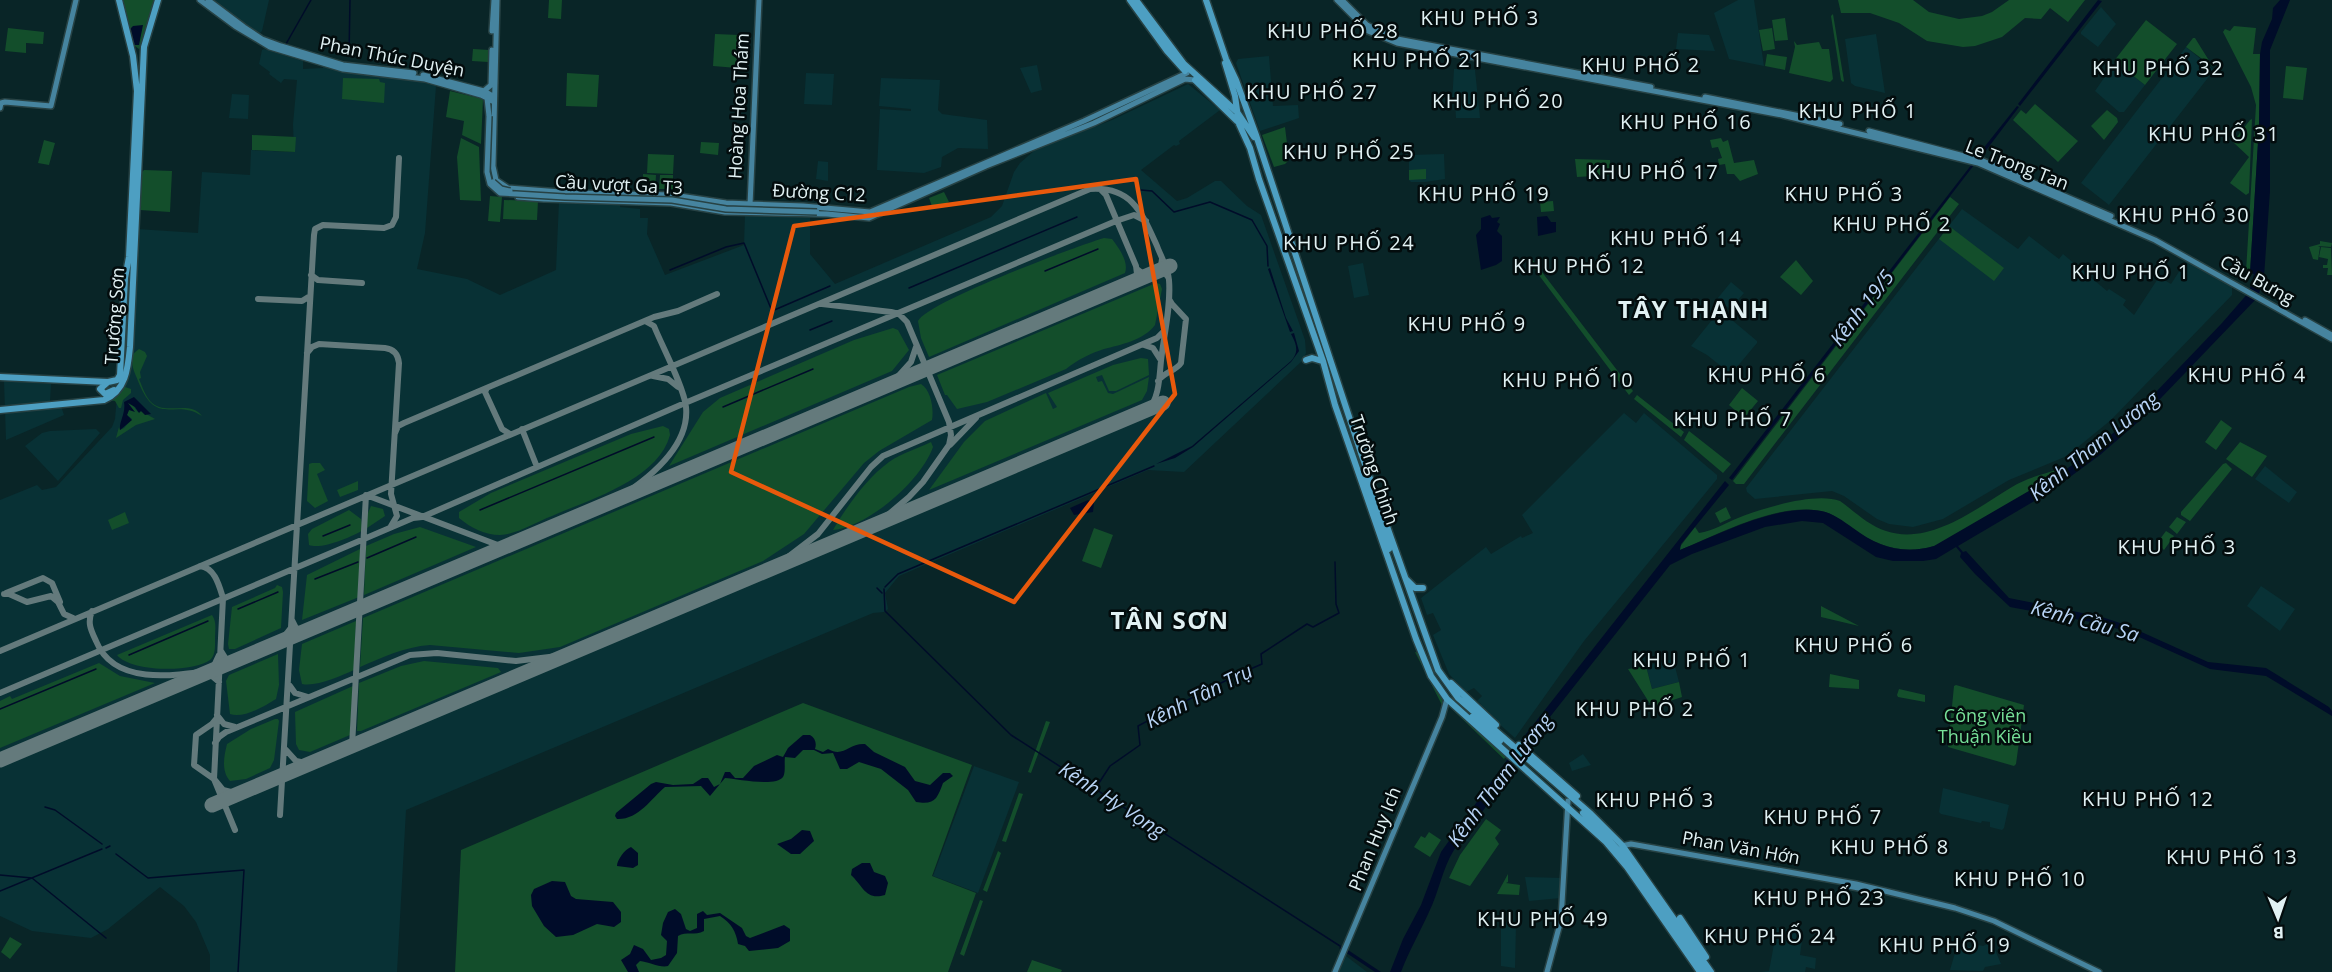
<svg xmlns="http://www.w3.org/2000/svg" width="2332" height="972" font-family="'Open Sans',sans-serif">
  <rect width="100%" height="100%" fill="#092527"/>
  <path fill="#083135" d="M214,0H269L262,31L260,33L252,29Z
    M1738,0H1754L1764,66L1729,59L1714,13Z
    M2101,7L2116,24L2098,47L2081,34V32Z
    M1678,33L1709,35L1715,51L1676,49Z
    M1876,34L1885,93L1855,86L1851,83L1845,39Z
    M2186,47L2214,70L2109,205L2081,183Z
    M264,49L303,61V69L323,68V67L349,73L405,79L407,81L415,80L436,86L425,233L417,269L467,279L500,295L556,270L559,201L620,203V207L640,209V218H648L647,234L665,275L744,245L745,214L810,217V254L835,284L991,217L1002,206L1014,172L1020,163L1035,150L1112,120L1188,84L1220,110L1179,141L1180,144L1176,146L1174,145L1141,170L1177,201L1187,198L1215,181H1221L1247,206L1261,215L1305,340L1306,353L1302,361L1184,472L1148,470L899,576L885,593L888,609L884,612L873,613L406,810L397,972H210V955L196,922L184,906L160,887L108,929L91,938L32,931L0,916V500L37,485L42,490L56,487L112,427L115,419L118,385L126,382L137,229L198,233L202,172L250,175L251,150L294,152L293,124L297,80L284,79L281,83L269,74L270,72L259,64L262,50Z
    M1269,56L1273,106L1298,105L1299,118L1260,131L1236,63L1238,59Z
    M1461,59L1467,60V70H1475L1480,118H1456L1455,103H1452L1454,69H1462Z
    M2115,62L2145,85L2124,112H2119L2095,91Z
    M1037,65L1042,90L1031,93L1020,68Z
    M806,73L834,74L832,105L804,104Z
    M881,78L940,80L938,110L942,114L987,120L988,149L958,148L942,157L941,167L924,173L877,170L880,109L911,111V109L879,106Z
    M232,94L249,95L248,119L229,118Z
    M1444,154L1445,179L1425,182H1411L1409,180V155Z
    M818,161L828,162V181L816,179Z
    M1962,209L2018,249L2029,236L2059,259L2063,254L2107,291L2109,289L2126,300L2123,305L2134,315L2159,277L2171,284L2186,261L2232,287V295L2111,420L2067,456L2009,480L1943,519L1913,527L1889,524L1877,519L1844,496L1832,491L1755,499L1747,492L1746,488Z
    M1363,263L1369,295L1354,298L1348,266Z
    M1731,282L1744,293L1730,309L1717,299Z
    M1720,310L1757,341V343L1731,374L1707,355L1691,346Z
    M4,381L51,384L50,401L61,406L64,415L6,440Z
    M1624,413L1636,423L1644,413L1717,475V479L1584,641L1515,738L1479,706L1481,704L1477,701L1482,696L1474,688L1466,692L1449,674L1433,635L1441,630L1433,613L1427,615L1421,598L1486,547L1491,554L1521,536L1522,538L1533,533L1522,515Z
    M96,429L100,433L58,481L25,446L42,433L50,431Z
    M2265,466L2297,492L2289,503L2255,479Z
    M2261,586L2295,609L2280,631L2247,606Z
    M1673,659L1679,682L1652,689L1646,666Z
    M1583,754L1591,765L1572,771L1569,763Z
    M974,766L1019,782L978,893L933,876Z
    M1943,788L2009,805L2004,828L2002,830L1990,827V822L1982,821L1981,823L1941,814L1939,812Z
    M1525,877L1563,878L1561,898L1529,901Z
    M1501,914H1512V925H1516L1515,968L1501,966Z
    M1777,928L1803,933L1800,955L1816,958L1815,969L1806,967L1805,972H1760L1769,971Z
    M1992,942L2001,964L1985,967L1983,971L1950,970L1958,943L1970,947L1972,944L1983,946Z
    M1346,956L1367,972H1339Z"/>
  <path fill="#134e2b" d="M123,0H155L142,45L139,49L132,44Z
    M549,0H562L561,19L548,18Z
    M1838,0H1913L1929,12L1959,19L1982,16L1992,12L2009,0H2085L2068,22L2050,8L2041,19L2025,18L2002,37L1975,46L1963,47L1927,41L1899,23L1870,13H1841Z
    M1833,14L1844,81L1843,82L1841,80L1831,16Z
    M1785,18L1788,40L1775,41L1772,20Z
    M2146,20L2177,44L2145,85L2114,61Z
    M2234,26L2256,28L2253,54H2260L2259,126L2250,273L2246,272L2256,105L2251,87L2223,32L2225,29L2230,31Z
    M8,28L44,32L43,44L26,43V53L5,51Z
    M1772,28L1775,49L1763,51L1759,30Z
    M715,34L739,35L737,68L713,66Z
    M2193,38H2195L2213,67L2186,47Z
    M1794,41L1797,45L1819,42L1822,49H1829L1833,79L1830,82L1789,73L1795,47Z
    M473,49L489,50L488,62L472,61Z
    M1767,54L1787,57L1785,70L1765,66Z
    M2286,66L2307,68L2303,100L2283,98Z
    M567,73L599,75L597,107L566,106Z
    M343,78L379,79L380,82L385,83L384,103L342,99Z
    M450,91L483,99L481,144L462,135L464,121L446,117Z
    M2035,104L2078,141L2058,162L2013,120L2021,110L2026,114Z
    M2107,110L2117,118L2118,122L2104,140L2091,126Z
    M2252,119L2249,193L2246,195L2230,183L2249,157L2233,142L2250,120Z
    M1285,127L1289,160L1285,164L1274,167L1262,135Z
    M252,135L296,137L295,152L252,150Z
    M461,138L479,147L481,201L460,200L457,157Z
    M1721,138L1723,142L1728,140L1734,163L1754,160L1758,174L1740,181L1734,174H1727L1725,164L1719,165L1718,159L1722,158L1718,147L1712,148L1710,140Z
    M44,140L55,143L49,165L38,163Z
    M701,142L719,143L718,155L700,153Z
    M648,154L674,155L673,174L647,173Z
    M1575,159L1610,160L1611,175L1577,177Z
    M1426,169V179L1409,180V170Z
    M144,170L172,171L170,212L140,210L142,172Z
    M643,174L656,175L655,191L642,190Z
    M660,175H673V189H659Z
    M944,192L949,202L933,209L929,198Z
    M490,196L502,197L500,222L488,221Z
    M1950,197L1959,204L1744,484H1736L1733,481Z
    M504,200L538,201L537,220L503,219Z
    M1553,201L1554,211L1541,212L1540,202Z
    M1949,226L2004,268L1994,281L1939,239Z
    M1104,238L1112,239C1119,248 1129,262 1125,273L929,357L921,338L918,321C927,302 1077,246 1104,238Z
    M2320,241L2332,243L2331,247L2318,246L2320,247L2318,260L2313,259L2309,247L2320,244Z
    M2321,247L2331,248L2332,275H2327L2328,268H2323V265H2327L2328,259L2319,257Z
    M1532,259L1633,391L1629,395L1529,262Z
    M1796,260L1813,281L1801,295L1780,277Z
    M1156,283L1160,284L1162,289L1155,325C1144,340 1120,345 1104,349C1091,353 1077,360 1066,369L987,402L957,409L947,395H945L937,375Z
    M893,328L898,330L909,350L892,371L669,466L703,412L720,398L854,340Z
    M139,349L145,352L147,356L140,372L141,378L139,379C142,386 145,395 150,401C164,417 190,399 202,416C174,397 157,429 138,381C134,371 130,364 133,354Z
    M1141,358L1148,359L1149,375L1116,391H1109L1102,375L1096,377L1098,382L1102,381L1108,393L1113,394L1149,377L1147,391L1142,400L929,490L964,442L985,421L1046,393L1053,409L1057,407L1048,393L1113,365Z
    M921,384C931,390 934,409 932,420L879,451L864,463L804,534L763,561L560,647L519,653L430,645C404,647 383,657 360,667L363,618L909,387Z
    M125,387L131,389V393L123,400L121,408H119L115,401L110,400Z
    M1742,388L1758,401L1744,418L1729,405Z
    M1637,395L1684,432L1681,437L1634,399Z
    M127,403H131L138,412L141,411L155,419L136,425L116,438L119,427L120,430L124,428L132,419L127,415L130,407Z
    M2221,420L2232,428L2216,450L2205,442Z
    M663,426L669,429L670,435C658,480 590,499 552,516C536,522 518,534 500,535C485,535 471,528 459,518V512L491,493L631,434Z
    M1689,431L1731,464L1723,473L1684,440Z
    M931,442L933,447C921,481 868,527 833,530C847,506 867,478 889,462C902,453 917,449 931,442Z
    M2240,442L2267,456L2252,477L2226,459Z
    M312,463H320L325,470L317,474L328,501L315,508L307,501L309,464Z
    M2226,463L2232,469L2190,521L2181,515V512L2223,464Z
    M2059,469L2065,470L1943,543C1909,556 1882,549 1853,529C1843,522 1833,513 1821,511C1778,502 1719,534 1680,550L1679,548L1695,527L1699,533C1713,531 1725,523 1738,518C1763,508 1815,492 1840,501C1854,511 1869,526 1886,531C1930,546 1977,508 2012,487C2026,478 2044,474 2059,469Z
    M358,481V490L340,497L337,490Z
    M371,506L383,509L385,516L367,528V515Z
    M1726,507L1731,518L1720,523L1715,513Z
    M349,510L361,519L363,530C352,537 321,550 309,545L308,534L312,529Z
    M125,512L129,523L112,530L108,520Z
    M2177,517L2186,522L2177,534L2169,527Z
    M420,527L476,547L364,595L366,546L394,534Z
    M1094,528L1113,535L1101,568L1082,561Z
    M2166,531L2174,536L2164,550L2157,543Z
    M362,548L359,597L302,620L307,575Z
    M277,585L282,587L283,592L281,628L235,649H229L228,644L232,607L275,588Z
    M1821,606L1859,626L1821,617Z
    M212,615C217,622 215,630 215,638C215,645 216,655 210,660C193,673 130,672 117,655Z
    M356,621L354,670C340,676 317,687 302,684L299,670L302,644Z
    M1415,652L1419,653L1442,697L1443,707Z
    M278,654L279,685L276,699C265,706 243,719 230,714L226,681L229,675Z
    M424,661L498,668L501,672L361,731H357L359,683L401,666Z
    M99,663L120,676L155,683L0,748V701L10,696L12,699Z
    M1646,666L1652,689L1679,682L1682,697L1652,707L1628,669Z
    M1830,674L1859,680V689L1829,687Z
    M1956,685L2024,705L2016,764L2014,766L1948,747L1954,686Z
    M353,686L350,735L310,752L299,750L296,744L295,712Z
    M1899,689L1925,695V702L1898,697L1897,695Z
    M803,703L972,765L932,876L976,893L948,972H455L461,850Z
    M1454,711H1457L1507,755L1504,759Z
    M275,719H278L279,721L274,760L270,768L246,779L230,781C221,771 224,756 227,744L251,729Z
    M1046,721L1050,722L1031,773L1028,772Z
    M1019,793L1023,794L1006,842L1002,841Z
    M1486,819L1501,830L1495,838L1499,844L1470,886L1449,878L1460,855Z
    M1429,832L1441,840L1430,857L1414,847L1421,836L1425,838Z
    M998,851L1001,853L987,892L983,890Z
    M1508,874V882L1506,883L1520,885L1519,895L1497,894Z
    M980,900L983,901L964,956L960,954Z
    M10,937L22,944L10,959L1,952Z
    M1032,960L1062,970L1061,972H1027Z"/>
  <path fill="#000c29" d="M2098,0L2102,1L2020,106L2018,104Z
    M2280,0H2290L2270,50V191L2264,277L2258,297L2137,423L2100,455L2048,493L1958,546L1963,552L1966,551L2009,598L2102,617L2126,625L2208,662L2266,668L2329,707L2332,711V716L2266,676L2210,669L2128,632L2102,624L2010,607L1975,574L1960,557L1961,553L1956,547L1936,559L1923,561H1893L1876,557L1823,523L1802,521L1765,527L1692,554L1670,565L1523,751L1510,774L1454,850C1442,869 1439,892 1429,912C1420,932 1409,951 1401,972H1390L1403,939L1421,905L1441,852L1522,739L1725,481L1729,485L1681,544L1680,550C1720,534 1778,503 1821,511C1833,513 1843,521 1853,528C1878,547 1903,555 1934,546L2065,470L2091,452L2133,416L2222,323L2249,292L2254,274L2250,273L2259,126L2260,54L2262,42L2272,19L2273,8Z
    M143,25L139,45H134L130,29L133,26Z
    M2017,106L2019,107L1981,157L1978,155Z
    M1972,164L1974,165L1732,480L1729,478Z
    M1490,215L1492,218L1500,217L1497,222L1500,224L1497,231L1502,236V261L1496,265L1481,270L1476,235L1481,229V218Z
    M1547,216L1551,222H1556V232L1538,236L1537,217Z
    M1270,268L1286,318L1293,331L1290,332L1268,269Z
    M1294,333L1299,351L1291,362L1193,447L1175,458L1156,464L1192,446L1291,361C1299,352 1297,345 1291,334Z
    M134,397L151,414L145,415L141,411L139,413L135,407L128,403L135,412L129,410L127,415L132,420L120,430C119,421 126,414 124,402Z
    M1088,500L1094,503L1093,512L1074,515L1070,508Z
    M803,735H810C815,738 817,743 815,749L823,752L828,749C844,758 848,743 865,744L874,752L905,767L915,781L930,785L943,773H950L953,776L943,783C937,799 935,805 916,802L908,790L881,769L859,762L847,769H840L833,753L822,754L814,750H803L795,758L785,757C784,762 786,772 783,777C776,787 737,779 725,778L710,796L701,786L665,787C651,799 638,820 617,819L615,816L616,813L651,784L656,782L673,785L693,784L702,778H708L714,787L720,784L725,772H730L735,778H743L754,766L777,755L783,757L788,748Z
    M802,830L810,831L814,841L800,854H791L777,844L791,839Z
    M631,847L638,853V865L633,868L617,866C617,860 625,849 631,847Z
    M862,863H870L874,872L885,876L888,883L885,895C866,901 863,886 851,875L852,869Z
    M552,881L565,882L571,896L576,899L613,902L621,912V922L614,927L597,924L573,935L556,937L544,926L532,906L531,895L534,889Z
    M675,909L681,914L686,929L690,931L697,928V914L703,911L707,915L720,913L742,928L746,936L750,938L784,925L790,929V941L778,948L749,951L745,946L738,944C736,931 731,923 720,916L704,919V931C695,936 686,931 678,936L677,953L668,966C660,968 649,962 640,961L636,965L639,972H628L621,960L630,954L634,945L643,949L651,960L661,958L666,955L667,941L661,935L663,923L668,912Z
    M1342,946L1381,972H1383H1375L1339,948Z"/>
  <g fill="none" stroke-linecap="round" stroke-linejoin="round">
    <path stroke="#000c29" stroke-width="1.5" d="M286,44L311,0
      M349,55L350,0
      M1141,190L1152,191L1174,212L1210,202L1252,220L1267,246L1268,266
      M670,270L726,247L744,243L772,311L830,286
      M1045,271L1098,249
      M909,288L1077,217
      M810,330L832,321
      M723,407L813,369
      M480,510L654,437
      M323,536L350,525
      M367,558L416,537
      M315,579L358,562
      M885,587L898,574L1154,466
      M877,588L882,593
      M884,589L885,611L1011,735L1340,946
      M238,609L278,592
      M129,655L208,621
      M0,709L96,669
      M1095,789L1110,766L1140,745L1138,726C1179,705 1219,682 1262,664L1261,654L1307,624L1313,627L1339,613L1336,604L1335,562
      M45,807L55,810L102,844
      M106,848L110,846
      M116,854L148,878L244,870L238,972
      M0,875L32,878L106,938
      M0,891L102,849"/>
    <path stroke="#647a7c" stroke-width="6" d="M1099,188L1106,195L1136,266L1137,274L1133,282
      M1162,259L1161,266L1156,272L1165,273L1168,277
      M1137,269L1146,276
      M311,275L318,280L362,283
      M258,299L302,301L310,296
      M822,304L891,312L899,314L907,322L949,422L951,435L949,445L923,482L909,497L889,514L863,530
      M1144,345L1153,348L1160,359
      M307,353L312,347L319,344L385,348C394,349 398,354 399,363L391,494L397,516L391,526
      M653,376L668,379L678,387
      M1158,381C1164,372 1176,371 1181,363L1186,319L1172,304L1169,299
      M892,383L911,362L916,347
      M487,388L485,392L502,429L510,434
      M522,429L537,467
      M395,433L398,426L404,423L654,317L678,311L717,294
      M950,445L976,418
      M617,499C647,480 690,447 686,407C684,387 662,346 654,326L645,321
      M200,566C215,568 219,585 223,598L214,779L223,790L239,794
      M775,567L818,534L871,467L883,456L1157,338L1164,331
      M6,593L43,578L52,583L60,602
      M4,594H9L27,602L51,596L58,602L64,614L73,618
      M92,611C87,623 91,630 96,641C114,686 174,676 212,670L219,655
      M292,620L296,628L306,631
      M280,642L290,629
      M0,651L1090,189C1132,186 1142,213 1157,246C1161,257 1168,268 1169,280C1171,304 1165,330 1162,353C1159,371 1161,396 1148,410
      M221,651L226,659L234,661
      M202,674L212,676L219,682
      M290,686L295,693L308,697
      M0,693L364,539L413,518L422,517L685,403L1116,221L1134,215L1146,221
      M217,715L224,724L235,727
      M217,718L212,724L196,735L194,765L214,779L235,830
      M215,743L219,737L226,732L410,655L437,653L516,661L566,655
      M352,746L366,495L503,547
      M286,750L296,761L310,764
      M0,758L2,759
      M280,815L314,235L315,229L323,225L384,228L392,225L396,217L399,158"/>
    <path stroke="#647a7c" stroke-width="15" d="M0,760L1170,266
      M212,805L1163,403"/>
    <defs>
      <path id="secondary" d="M200,0L235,26L270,47L343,69L425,79L481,95L487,98L489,116
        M208,0L244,27L262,39L281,46L343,65L414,73
        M497,0L493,166L496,180L508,188L574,193L673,195L726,203L803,206L870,212L1084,121L1187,73
        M1337,0L1368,31L1397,43L1782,115L1978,163L2155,240L2332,339
        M1342,0L1367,25L1392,38L1651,87
        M492,31L494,0
        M423,75L484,91L491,95L492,101
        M484,91L491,85L492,50
        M1705,97L1840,124
        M0,108L1,103L5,102L51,106L76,0
        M1869,131L1983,161L2111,216
        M518,197L544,199V195
        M545,199L671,203L725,212L827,214L869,218L986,166L1094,123L1185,79L1195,80
        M750,205L759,0
        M2305,320L2332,335
        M1621,846L1631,844L1856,884L1955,908L1994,921L2099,972
        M1848,886L1869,890
        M1335,972L1442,717L1447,699
        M1547,972L1561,920L1568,801"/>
      <path id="primary" d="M1130,0L1167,51L1185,71
        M1136,0L1184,64L1237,112L1254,137
        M1206,0L1226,59L1236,80L1256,135L1362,456L1438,670L1458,698L1591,814L1622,845L1711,972
        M1225,63L1235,96L1239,124L1250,148L1259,179L1323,361L1335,405L1416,639L1431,676L1447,699L1606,842L1627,867L1700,972
        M1195,80L1237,121
        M1306,360L1312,358L1322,361
        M0,377L108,382
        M114,390L105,394L100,389L108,382L117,380L120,375L125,278L129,257L137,91L133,56L119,0
        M0,410L104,400C126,391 128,368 130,347L144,47L158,0
        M1363,444L1370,466
        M1365,479L1389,549
        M1406,579L1415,588H1423
        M1451,683L1496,725
        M1472,717L1500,741
        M1519,745L1577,796
        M1583,813L1624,856L1705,972
        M1680,918L1706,957"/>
    </defs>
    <use href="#secondary" stroke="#274244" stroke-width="8"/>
    <use href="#primary" stroke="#274244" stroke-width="9"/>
    <use href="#secondary" stroke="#46849f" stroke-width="5"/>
    <use href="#primary" stroke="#4d9fc2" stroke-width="6"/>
    <defs>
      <path id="secondary-bridge" d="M489,116L487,172L490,184L500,193L565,197L672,200L726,209L817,212
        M493,182L501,189L510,191"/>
    </defs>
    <use href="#secondary-bridge" stroke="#274244" stroke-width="8" stroke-linecap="butt"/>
    <use href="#secondary-bridge" stroke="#46849f" stroke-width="5"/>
  </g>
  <path fill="none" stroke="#e8590c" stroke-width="4.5" stroke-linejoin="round" d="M1136,179L1175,394L1014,602L731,472L794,226Z"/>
  <g text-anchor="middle" stroke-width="5" stroke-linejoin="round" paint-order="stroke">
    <g font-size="18" fill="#e1f1f3" stroke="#030c0d">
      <text transform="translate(392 57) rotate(11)" y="6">Phan Thúc Duyện</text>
      <text transform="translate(739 106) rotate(-87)" y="6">Hoàng Hoa Thám</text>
      <text transform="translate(2017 165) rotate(21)" y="6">Le Trong Tan</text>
      <text transform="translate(619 185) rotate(3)" y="6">Cầu vượt Ga T3</text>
      <text transform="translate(819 193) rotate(3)" y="6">Đường C12</text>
      <text transform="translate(2257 280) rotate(29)" y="6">Cầu Bưng</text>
      <text transform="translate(115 316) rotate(-86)" y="6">Trường Sơn</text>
      <text transform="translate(1374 470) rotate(71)" y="6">Trường Chinh</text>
      <text transform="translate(1375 839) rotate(-68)" y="6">Phan Huy Ich</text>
      <text transform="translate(1741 848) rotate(10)" y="6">Phan Văn Hớn</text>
    </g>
    <g font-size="18" fill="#76e098" stroke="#030c0d">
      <text x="1985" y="722">Công viên<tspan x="1985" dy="21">Thuận Kiều</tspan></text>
    </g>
    <g font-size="20" letter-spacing="1.5" fill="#e1f1f3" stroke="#030c0d">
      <text x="1480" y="25">KHU PHỐ 3</text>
      <text x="1333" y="38">KHU PHỐ 28</text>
      <text x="1418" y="67">KHU PHỐ 21</text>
      <text x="1641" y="72">KHU PHỐ 2</text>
      <text x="2158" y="75">KHU PHỐ 32</text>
      <text x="1312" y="99">KHU PHỐ 27</text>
      <text x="1498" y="108">KHU PHỐ 20</text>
      <text x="1858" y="118">KHU PHỐ 1</text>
      <text x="1686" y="129">KHU PHỐ 16</text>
      <text x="2214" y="141">KHU PHỐ 31</text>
      <text x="1349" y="159">KHU PHỐ 25</text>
      <text x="1653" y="179">KHU PHỐ 17</text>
      <text x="1484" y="201">KHU PHỐ 19</text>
      <text x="1844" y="201">KHU PHỐ 3</text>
      <text x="2184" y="222">KHU PHỐ 30</text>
      <text x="1892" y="231">KHU PHỐ 2</text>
      <text x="1676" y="245">KHU PHỐ 14</text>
      <text x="1349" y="250">KHU PHỐ 24</text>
      <text x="1579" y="273">KHU PHỐ 12</text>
      <text x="2131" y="279">KHU PHỐ 1</text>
      <text x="1467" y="331">KHU PHỐ 9</text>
      <text x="1767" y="382">KHU PHỐ 6</text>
      <text x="2247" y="382">KHU PHỐ 4</text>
      <text x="1568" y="387">KHU PHỐ 10</text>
      <text x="1733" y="426">KHU PHỐ 7</text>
      <text x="2177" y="554">KHU PHỐ 3</text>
      <text x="1854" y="652">KHU PHỐ 6</text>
      <text x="1692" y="667">KHU PHỐ 1</text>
      <text x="1635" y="716">KHU PHỐ 2</text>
      <text x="2148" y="806">KHU PHỐ 12</text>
      <text x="1655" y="807">KHU PHỐ 3</text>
      <text x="1823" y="824">KHU PHỐ 7</text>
      <text x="1890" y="854">KHU PHỐ 8</text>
      <text x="2232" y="864">KHU PHỐ 13</text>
      <text x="2020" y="886">KHU PHỐ 10</text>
      <text x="1819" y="905">KHU PHỐ 23</text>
      <text x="1543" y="926">KHU PHỐ 49</text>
      <text x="1770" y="943">KHU PHỐ 24</text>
      <text x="1945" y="952">KHU PHỐ 19</text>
    </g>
    <g font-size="20" font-style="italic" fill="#b8d4f6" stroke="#030c0d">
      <text transform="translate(1862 308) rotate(-52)" y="7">Kênh 19/5</text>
      <text transform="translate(2094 446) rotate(-39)" y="7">Kênh Tham Lương</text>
      <text transform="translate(2085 621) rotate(15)" y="7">Kênh Cầu Sa</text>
      <text transform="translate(1199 696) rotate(-27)" y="7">Kênh Tân Trụ</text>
      <text transform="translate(1500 780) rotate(-53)" y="7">Kênh Tham Lương</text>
      <text transform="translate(1112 800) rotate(33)" y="7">Kênh Hy Vọng</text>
    </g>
    <g font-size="24" font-weight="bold" letter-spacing="1.5" fill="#e1f1f3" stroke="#030c0d">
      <text x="1694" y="318">TÂY THẠNH</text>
      <text x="1170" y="629">TÂN SƠN</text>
    </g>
  </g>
  <g transform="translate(2278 918) rotate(178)" stroke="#030c0d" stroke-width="4.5" paint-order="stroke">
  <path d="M0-4.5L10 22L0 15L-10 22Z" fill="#e1f1f3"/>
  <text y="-9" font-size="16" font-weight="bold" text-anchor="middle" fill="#e1f1f3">B</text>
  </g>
</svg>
